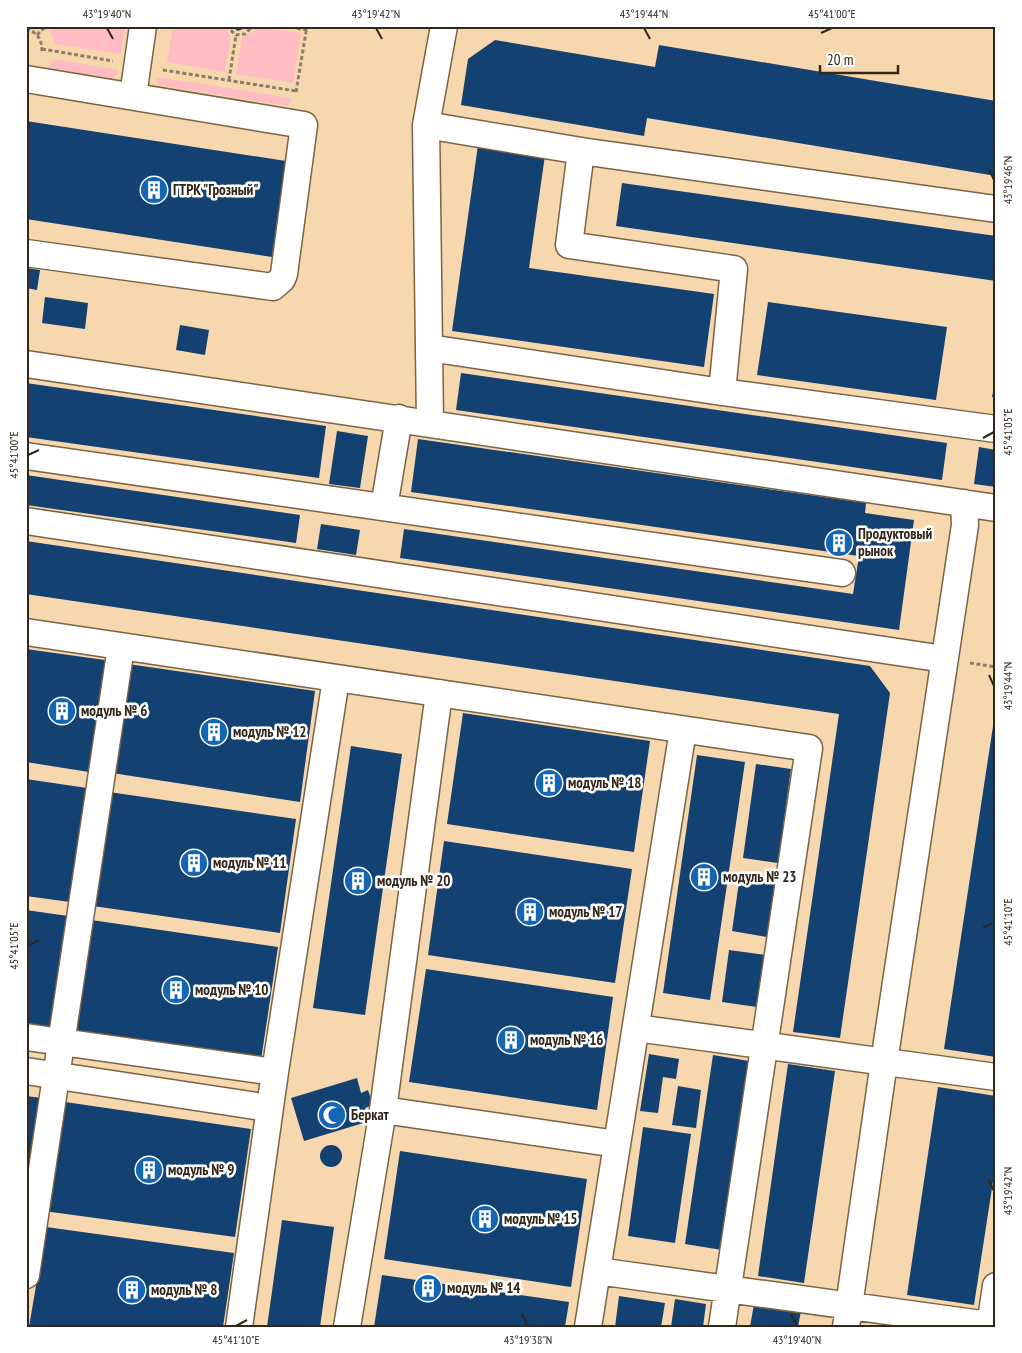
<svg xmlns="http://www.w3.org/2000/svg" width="1022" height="1353" font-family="'PT Sans Narrow',sans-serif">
  <rect width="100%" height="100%" fill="#fce6cb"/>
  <path fill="#f7d7ae" d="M26,26H996V1327H26Z"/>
  <path fill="#ffbcc2" d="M56,26H125L121,54L55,44L50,32Z
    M173,26H222L231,36L225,72L167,62Z
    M257,27L301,33L293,83L236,74L242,38L253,32Z
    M53,59L118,70V74L111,78L49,68Z
    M157,77L291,98L289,106L159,85L156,81Z"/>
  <path fill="#124172" d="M230,26H250L238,31Z
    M495,40L655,67L659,45L996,101V176L647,118L644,136L461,105L468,59Z
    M26,121L286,161L272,257L26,219Z
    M478,145L545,155L529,268L714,294L704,367L452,331Z
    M622,183L996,236V281L616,226Z
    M26,268L40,270L37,290L26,288Z
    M45,297L88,303L85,329L42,323Z
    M768,302L947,327L936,400L757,375Z
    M180,325L209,330L205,355L176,350Z
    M461,373L947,443L942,480L456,410Z
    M995,382H996V398L992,397Z
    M26,383L326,426L319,478L26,437Z
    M337,431L368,436L360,488L329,484Z
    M418,439L866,503L865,513L914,520L899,630L400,558L404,529L853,594L859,556L411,492Z
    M979,447L996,450V487L974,484Z
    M26,475L300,515L296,543L26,505Z
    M321,524L360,530L356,555L317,549Z
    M26,541L870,666L890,693L840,1038L793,1032L839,714L26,594Z
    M26,649L105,660L89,772L26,762Z
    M128,664L315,691L300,802L112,773Z
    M463,713L650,741L634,852L447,824Z
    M995,713H996V1057L944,1049Z
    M351,746L402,754L365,1015L313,1008Z
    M697,755L745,762L710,1000L663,993Z
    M756,764L791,769L778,863L743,858Z
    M26,779L87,788L70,902L26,896Z
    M109,792L296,819L280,933L93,906Z
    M444,841L632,869L615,983L428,955Z
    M740,875L776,880L767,937L732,931Z
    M26,910L68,916L52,1029L26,1026Z
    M91,920L278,947L261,1060L75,1033Z
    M729,950L765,955L757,1007L722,1002Z
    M426,969L613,997L597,1110L409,1082Z
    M649,1054L679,1059L676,1079L663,1077L658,1113L640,1111Z
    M713,1055L749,1061L722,1250L685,1244Z
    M788,1064L835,1071L804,1283L758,1276Z
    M357,1078L361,1093L368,1090L373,1105L365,1108L370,1121L304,1141L291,1098Z
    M678,1086L701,1090L696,1128L672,1125Z
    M938,1087L996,1096V1162L974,1305L907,1295Z
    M26,1096L42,1098L26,1200Z
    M65,1102L251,1129L235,1237L44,1211Z
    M643,1127L691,1134L675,1243L628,1236Z
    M320 1156a11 11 0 1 1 22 0a11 11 0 1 1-22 0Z
    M400,1151L587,1179L571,1287L384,1259Z
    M282,1220L334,1227L320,1327H267Z
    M46,1227L234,1253L223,1327H29Z
    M382,1275L569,1302L565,1327H374Z
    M619,1296L665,1303L661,1327H615Z
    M675,1299L706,1304L703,1327H671Z
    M754,1304L801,1311L798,1327H750Z"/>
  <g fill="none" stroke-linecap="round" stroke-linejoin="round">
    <defs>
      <path id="minor" d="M26,79L304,125L284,274L282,279L273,287L26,253
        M133,96L143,26
        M426,125L581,151L996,209
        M581,151L569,245L734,269L722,392
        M429,348L722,392L996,429
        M26,364L996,508
        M430,422L426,125L444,26
        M26,456L842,573
        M384,507L399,418
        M26,521L944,659
        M26,632L809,748L722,1327
        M636,1028L996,1077
        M26,1037L275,1072
        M26,1071L269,1108
        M383,1110L617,1144
        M597,1271L996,1326
        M26,1275L121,647
        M239,1327L275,1072L336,679
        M347,1327L383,1110L439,693
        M588,1327L683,730
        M846,1327L884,1062L965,525L964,503
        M990,1327L996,1286"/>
    </defs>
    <use href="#minor" stroke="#7b6344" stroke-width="29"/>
    <path stroke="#8d7e6a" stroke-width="3" stroke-dasharray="4 2.5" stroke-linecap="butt" d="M226,26L236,35L245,34L253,26
      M284,26L307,30
      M26,29C37,32 42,39 42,51
      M37,35L46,26
      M42,49L113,61
      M163,70L296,91
      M229,80L236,35
      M296,92L307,26
      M970,663L996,667"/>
    <use href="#minor" stroke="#fff" stroke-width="26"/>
  </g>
  <path fill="none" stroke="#31271a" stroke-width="2" d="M107,28L113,39M376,28L382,39M644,28L650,39M821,33L832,28M989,169L994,180M983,438L994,432M28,455L39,450M989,675L994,686M983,928L994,922M28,946L39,940M989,1180L994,1191M522,1314L528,1326M791,1314L797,1326M236,1326L247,1320"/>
  <defs>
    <symbol id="building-disc" viewBox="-11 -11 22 22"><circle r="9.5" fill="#1465b3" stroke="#fff"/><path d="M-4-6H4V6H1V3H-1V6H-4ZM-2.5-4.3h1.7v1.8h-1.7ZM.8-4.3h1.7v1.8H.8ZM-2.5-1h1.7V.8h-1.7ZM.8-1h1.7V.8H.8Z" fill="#fff"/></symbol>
    <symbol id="mosque-disc" viewBox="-11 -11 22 22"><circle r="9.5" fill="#1465b3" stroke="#fff"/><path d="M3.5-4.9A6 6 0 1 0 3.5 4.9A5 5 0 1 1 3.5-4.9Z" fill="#fff"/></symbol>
  </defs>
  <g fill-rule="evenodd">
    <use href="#building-disc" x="138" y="174" width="32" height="32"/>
    <use href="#building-disc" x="823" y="527" width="32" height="32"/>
    <use href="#building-disc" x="46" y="695" width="32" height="32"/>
    <use href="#building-disc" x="198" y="716" width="32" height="32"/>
    <use href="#building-disc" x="533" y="767" width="32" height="32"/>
    <use href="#building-disc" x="178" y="847" width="32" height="32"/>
    <use href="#building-disc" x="688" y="861" width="32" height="32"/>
    <use href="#building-disc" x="342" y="865" width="32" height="32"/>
    <use href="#building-disc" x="514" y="896" width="32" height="32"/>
    <use href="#building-disc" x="160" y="974" width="32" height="32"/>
    <use href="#building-disc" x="495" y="1024" width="32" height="32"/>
    <use href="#mosque-disc" x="316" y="1099" width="32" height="32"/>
    <use href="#building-disc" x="133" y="1154" width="32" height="32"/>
    <use href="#building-disc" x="469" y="1203" width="32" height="32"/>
    <use href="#building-disc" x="412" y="1272" width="32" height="32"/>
    <use href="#building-disc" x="116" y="1274" width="32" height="32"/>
  </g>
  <g text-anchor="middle" stroke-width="5" stroke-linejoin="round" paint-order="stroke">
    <g font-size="15" font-weight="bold" fill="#31271a" stroke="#fff" text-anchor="start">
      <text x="173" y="195">ГТРК "Грозный"</text>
      <text x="858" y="539">Продуктовый<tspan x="858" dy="17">рынок</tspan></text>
      <text x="81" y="716">модуль № 6</text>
      <text x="233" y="737">модуль № 12</text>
      <text x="568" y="788">модуль № 18</text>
      <text x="213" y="868">модуль № 11</text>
      <text x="723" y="882">модуль № 23</text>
      <text x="377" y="886">модуль № 20</text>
      <text x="549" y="917">модуль № 17</text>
      <text x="195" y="995">модуль № 10</text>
      <text x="530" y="1045">модуль № 16</text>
      <text x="351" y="1120">Беркат</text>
      <text x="168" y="1175">модуль № 9</text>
      <text x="504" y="1224">модуль № 15</text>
      <text x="447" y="1293">модуль № 14</text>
      <text x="151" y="1295">модуль № 8</text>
    </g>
  </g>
  <rect width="1022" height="1353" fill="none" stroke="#ffffff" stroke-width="55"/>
  <path d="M820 65v8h78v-8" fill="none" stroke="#31271a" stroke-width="2.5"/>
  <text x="827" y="65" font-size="15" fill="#31271a" stroke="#ffffff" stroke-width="4" paint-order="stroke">20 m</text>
  <rect x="28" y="28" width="966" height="1298" fill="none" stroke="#31271a" stroke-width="2"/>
  <g font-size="12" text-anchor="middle" fill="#31271a">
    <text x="107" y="18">43°19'40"N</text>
    <text x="376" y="18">43°19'42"N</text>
    <text x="644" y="18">43°19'44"N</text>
    <text x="832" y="18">45°41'00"E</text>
    <text transform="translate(1008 180) rotate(-90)" y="4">43°19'46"N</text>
    <text transform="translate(1008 432) rotate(-90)" y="4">45°41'05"E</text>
    <text transform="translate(14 455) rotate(-90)" y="4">45°41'00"E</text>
    <text transform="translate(1008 686) rotate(-90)" y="4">43°19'44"N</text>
    <text transform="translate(1008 922) rotate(-90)" y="4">45°41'10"E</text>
    <text transform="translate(14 946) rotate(-90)" y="4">45°41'05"E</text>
    <text transform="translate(1008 1191) rotate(-90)" y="4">43°19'42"N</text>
    <text x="236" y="1344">45°41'10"E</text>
    <text x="528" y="1344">43°19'38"N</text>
    <text x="797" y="1344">43°19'40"N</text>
  </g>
</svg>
